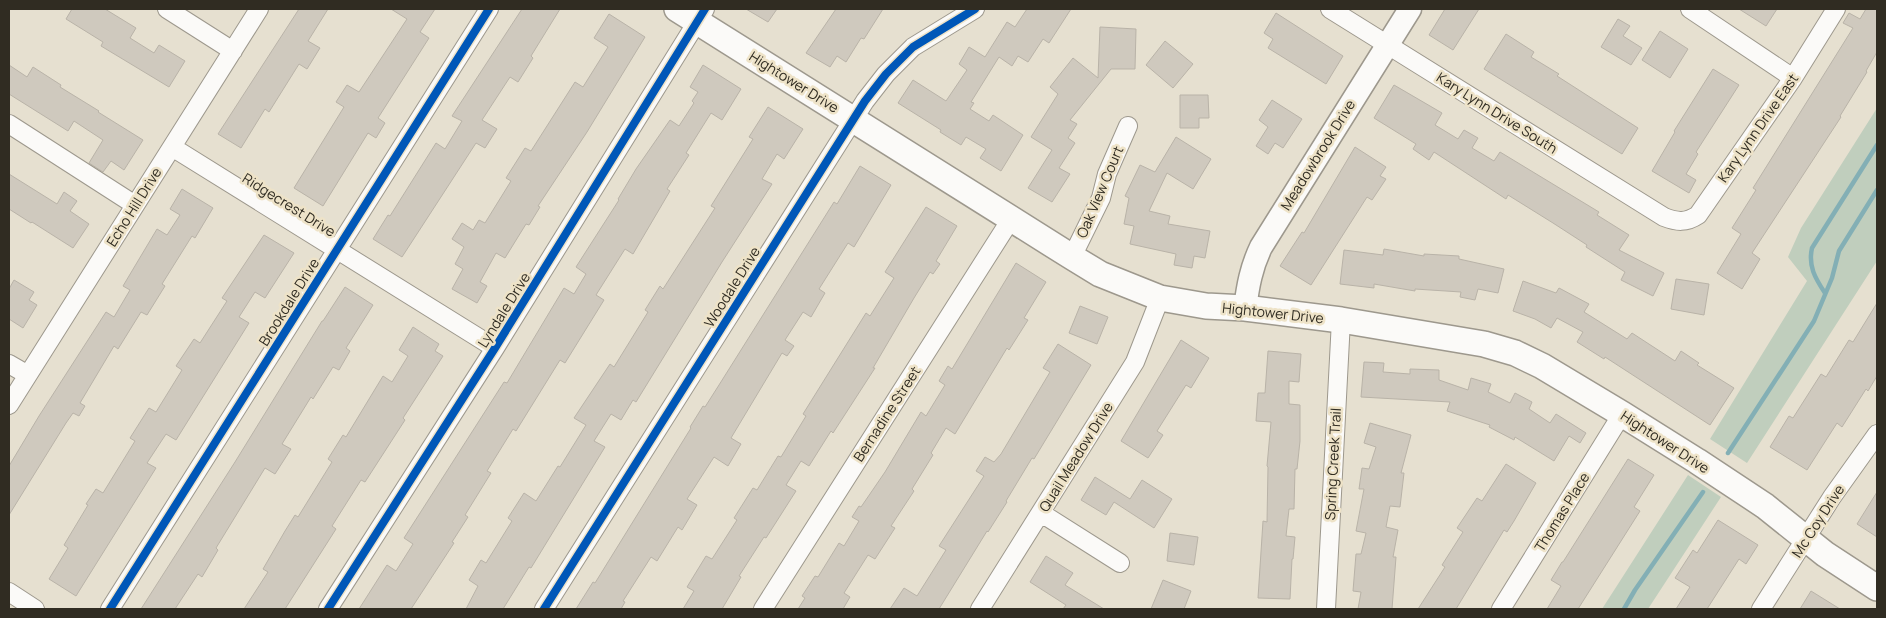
<svg xmlns="http://www.w3.org/2000/svg" width="1886" height="618" font-family="Manrope,sans-serif">
  <rect width="100%" height="100%" fill="#e6e0d0"/>
  <path fill="#c0cebd" d="M1877,108V261L1747,463L1710,439L1807,281L1788,257L1801,228Z
    M1688,475L1721,497L1648,609H1602Z"/>
  <g fill="none" stroke-linecap="round" stroke-linejoin="round">
    <path stroke="#83afb5" stroke-width="4.5" d="M1825,293C1815,278 1808,266 1812,248L1877,145
      M1728,453L1814,321L1832,278L1839,251L1877,190
      M1624,609L1635,590L1703,492"/>
  </g>
  <path fill="#cfc9be" stroke="#b9b3a8" d="M72,9H105L136,28L130,38L154,53L159,45L185,61L169,87L101,46L103,42L66,19Z
    M299,9H328L308,41L320,48L307,69L299,64L269,112L265,109L241,148L218,134Z
    M391,9H435L420,32L429,38L378,118L385,123L376,138L368,133L323,206L294,188L344,107L336,102L347,85L359,92L407,19Z
    M522,9H560L531,56L533,58L518,82L510,77L482,120L497,129L485,148L476,143L402,257L373,239L388,215L390,216L436,143L445,149L462,121L452,116Z
    M746,9H777L768,22Z
    M836,9H883L864,39L861,38L846,62L837,56L830,67L806,53Z
    M1027,9H1071L1049,43L1043,39L1028,62L1018,56L1012,66L999,57L971,102L974,103L970,109L989,121L993,115L1023,135L1001,171L980,158L986,149L966,137L961,145L940,132L941,130L898,103L913,80L946,101L967,70L959,64L969,47L985,57L1007,22L1015,27Z
    M1445,9H1479L1453,50L1429,35Z
    M1739,9H1777L1766,26Z
    M1866,9H1877V52L1866,71L1867,72L1840,116L1841,117L1752,253L1760,259L1742,289L1717,273L1741,234L1732,228L1756,190L1753,188L1853,28L1843,23L1849,13L1860,19Z
    M1276,13L1343,56L1326,84L1268,48L1273,39L1264,33Z
    M609,14L645,37L587,132L538,206L540,207L529,225L526,224L505,258L496,253L480,282L487,286L477,303L452,289L463,269L455,264L464,247L452,239L462,223L473,230L479,220L485,223L511,181L506,178L525,148L531,151L575,82L583,87L608,47L594,38Z
    M1618,19L1630,26L1623,36L1642,48L1631,65L1601,47Z
    M1100,27L1136,29L1135,69H1111L1070,120L1077,124L1068,138L1075,143L1059,168L1070,174L1052,202L1028,188L1052,150L1031,137L1058,94L1050,87L1073,58L1098,78Z
    M1660,31L1688,49L1670,78L1642,60Z
    M1506,34L1534,52L1531,57L1559,74L1557,76L1638,128L1622,154L1484,69Z
    M1165,41L1193,64L1173,88L1146,65Z
    M9,65L27,77L33,67L61,85L60,87L99,111L98,112L143,140L124,170L111,161L103,172L89,163L103,140L74,121L68,131L9,94Z
    M703,65L741,89L722,120L711,113L686,153L689,155L667,189L670,191L633,254L625,249L596,295L604,300L565,363L560,360L516,431L513,429L487,471L491,473L465,515L468,517L452,542L454,543L411,609H359L387,565L396,571L413,544L404,538L504,382L507,383L564,288L574,294L586,274L576,267L619,200L618,199L636,169L670,120L679,126L694,103L692,101L698,92L690,87Z
    M1713,69L1739,85L1696,152L1698,154L1686,174L1696,180L1689,193L1652,171L1675,132L1674,131Z
    M1394,85L1442,113L1435,125L1458,139L1464,130L1478,138L1472,148L1494,161L1500,152L1599,212L1597,215L1629,235L1619,250L1664,273L1653,296L1621,280L1625,272L1586,247L1587,245L1553,223L1508,195L1506,199L1434,152L1429,160L1413,149L1416,144L1374,118Z
    M1180,95H1208L1209,118H1199V128H1180Z
    M1272,100L1302,119L1283,148L1275,143L1268,154L1256,146L1268,127L1259,120Z
    M768,107L803,129L784,159L777,154L762,179L772,184L722,262L636,402L633,400L621,420L611,414L594,441L605,447L531,568L529,567L503,609H466L478,586L469,580L481,560L486,563L512,521L508,518L524,493L536,501L558,466L560,467L586,425L574,418L610,364L614,367L648,312L645,310L660,286L663,289L715,208L711,206L753,139L749,137Z
    M1176,137L1211,159L1193,189L1167,173L1149,211L1170,216L1168,224L1210,231L1205,258L1194,256L1192,268L1174,265L1176,254L1130,244L1134,226L1124,224L1129,198L1125,196L1140,165L1155,172Z
    M1355,147L1386,167L1380,176L1386,179L1372,200L1367,197L1311,285L1280,266L1302,232L1304,233Z
    M860,166L891,185L854,247L848,243L819,289L825,293L811,317L803,312L785,340L794,346L787,356L782,353L731,438L741,444L728,466L714,457L687,499L697,505L682,530L678,527L657,561L651,557L623,601L625,602L621,609H576L593,582L595,583L691,428L690,427L703,406L705,407L719,385L834,202L837,204Z
    M9,174L57,204L64,192L77,201L70,211L89,224L73,248L32,222L31,223L9,209Z
    M182,189L213,208L195,238L192,236L162,284L165,286L147,315L141,312L118,349L114,346L80,403L85,406L79,416L73,413L66,423L9,515V466L39,416L106,312L114,317L130,290L123,286L157,229L167,235L180,215L170,209Z
    M926,207L957,226L936,261L940,264L933,274L930,272L914,298L873,368H875L833,433L831,431L809,466L801,461L786,485L796,491L766,538L764,537L739,576L741,577L722,609H683L694,591L687,587L706,556L712,559L737,520L734,518L753,488L757,490L778,456L781,457L806,416L803,414L866,313L870,316L894,278L885,272Z
    M264,235L294,253L265,298L255,292L239,317L249,323L176,440L166,434L147,463L156,468L76,596L49,579L68,548L64,545L88,505L86,504L96,489L103,493L135,441L130,438L149,408L156,412L182,370L176,366L194,339L200,343L227,301L222,298Z
    M1384,249L1424,256V254L1459,256V259L1504,269L1498,293L1478,289L1475,300L1460,297L1461,292L1415,289V291L1374,284V288L1340,284L1344,250L1383,255Z
    M1016,263L1046,282L1024,318L1028,320L1009,350L1007,348L955,434L946,428L931,453L933,455L912,489L914,491L891,526L895,528L875,559L868,555L844,593L850,597L843,609H798L805,598L802,596L815,576L818,577L839,543L844,546L859,521L852,517L859,506L861,507L885,472L921,412L926,416L945,385L939,381L948,366L952,369Z
    M1676,279L1709,284L1704,315L1671,309Z
    M14,280L34,292L29,300L37,305L23,328L9,319V289Z
    M1523,281L1556,293L1559,288L1589,304L1584,312L1627,339L1632,333L1675,361L1681,351L1699,363L1697,365L1734,388L1710,425L1605,357L1604,359L1577,342L1583,332L1557,318L1551,328L1535,319L1513,311Z
    M345,287L373,305L346,348L350,351L339,370L333,367L313,399L311,397L282,444L291,449L275,474L265,468L216,548L218,550L202,577L198,574L175,609H141L235,462L322,321H323Z
    M1877,303V376L1868,391L1866,389L1842,427L1837,423L1807,470L1770,447L1789,416L1793,418L1821,374L1826,377L1849,340L1853,342Z
    M1080,306L1108,317L1097,344L1069,333Z
    M413,327L439,344L435,351L443,356L403,418L405,420L365,482L361,480L332,526L336,529L285,609H244L268,572L263,569L285,531L295,515L298,517L332,462L328,459L343,435L346,437L383,376L392,382L408,356L399,350Z
    M1181,340L1209,358L1191,388L1186,385L1157,431L1163,435L1148,458L1121,441Z
    M1058,344L1091,365L1034,459L1032,458L1006,501L1007,502L988,532L987,531L939,609H890L904,588L917,596L946,550L939,546L984,476L976,471L985,457L994,462L1001,454L1050,372L1043,368Z
    M1268,351L1301,354L1299,382L1289,381V404L1300,405V441L1297,469H1295L1294,509H1289L1286,536L1295,537L1293,559H1292L1290,599L1258,598L1263,521L1267,522L1268,467L1267,466L1271,422L1256,421L1258,393H1265Z
    M1364,362L1384,363L1383,372L1410,374V369L1439,370V380L1468,390L1471,378L1491,384L1488,392L1510,403L1515,393L1532,402L1529,409L1550,423L1556,414L1586,433L1580,443L1569,436L1554,461L1515,437L1514,440L1489,427L1490,425L1447,411L1450,402L1361,397Z
    M1370,423L1411,435L1401,473H1404L1400,507L1390,506L1386,527L1398,530L1393,557H1396L1392,609H1358L1361,592L1353,591L1356,554H1361L1366,533L1356,531L1364,489H1359L1362,468L1369,469L1376,447L1364,443Z
    M1628,459L1654,475L1634,507L1640,511L1578,609H1547L1561,586L1551,580L1562,562H1563Z
    M1506,464L1536,483L1514,521L1507,532L1504,530L1456,609H1418L1445,567L1442,565L1463,532L1457,528L1477,498L1482,501Z
    M1095,477L1130,499L1142,480L1172,499L1154,528L1114,502L1106,515L1081,500Z
    M1877,492V537L1857,524Z
    M1718,520L1758,545L1746,564L1739,559L1707,609H1676L1690,587L1675,578L1693,550L1697,553Z
    M1170,533L1198,537L1194,565L1167,561Z
    M1046,556L1073,573L1065,585L1104,609H1063L1066,605L1030,582Z
    M1163,580L1191,591L1184,609H1151Z
    M1811,591L1840,609H1800Z"/>
  <g fill="none" stroke-linecap="round" stroke-linejoin="round">
    <defs>
      <path id="minor" d="M167,9L233,51
        M1330,9L1664,217C1677,222 1686,223 1698,215L1793,78L1836,9
        M1690,9L1793,78
        M9,124L135,205
        M172,147L495,348
        M1072,257L1101,198L1107,174L1128,126
        M9,364L28,375
        M9,405L259,9
        M1041,513L1120,563
        M9,592L35,609
        M110,609L489,9
        M328,609L495,348L705,9
        M544,609L865,101L886,74L913,47L975,9
        M763,609L1011,219
        M980,609L1135,362L1160,298
        M1326,609L1341,320
        M1501,609L1622,414
        M1761,609L1832,497L1877,434"/>
      <path id="tertiary" d="M1245,308C1248,286 1251,268 1261,247L1410,9"/>
      <path id="secondary" d="M677,9L1072,257L1100,274L1160,298L1206,306L1245,308L1341,320L1484,344L1515,353L1542,366L1622,414L1697,461L1765,506L1825,554L1877,588"/>
    </defs>
    <use href="#minor" stroke="#9d988d" stroke-width="20"/>
    <use href="#tertiary" stroke="#9d988d" stroke-width="25"/>
    <use href="#secondary" stroke="#9d988d" stroke-width="28"/>
    <use href="#minor" stroke="#fbfaf8" stroke-width="18"/>
    <use href="#tertiary" stroke="#fbfaf8" stroke-width="22"/>
    <use href="#secondary" stroke="#fbfaf8" stroke-width="25"/>
    <defs>
      <path id="cycleway" d="M110,609L489,9
        M328,609L495,348L705,9
        M544,609L865,101L886,74L913,47L975,9"/>
    </defs>
    <use href="#cycleway" stroke="#eee3c8" stroke-width="11"/>
    <use href="#cycleway" stroke="#0057b8" stroke-width="8"/>
  </g>
  <g text-anchor="middle" stroke-width="5" stroke-linejoin="round" paint-order="stroke">
    <g font-size="14" fill="#302c22" stroke="#eee3c8">
      <text transform="translate(794 82) rotate(32)" y="5">Hightower Drive</text>
      <text transform="translate(1497 113) rotate(32)" y="5">Kary Lynn Drive South</text>
      <text transform="translate(1758 128) rotate(-55)" y="5">Kary Lynn Drive East</text>
      <text transform="translate(1318 155) rotate(-58)" y="5">Meadowbrook Drive</text>
      <text transform="translate(1100 192) rotate(-67)" y="5">Oak View Court</text>
      <text transform="translate(289 205) rotate(32)" y="5">Ridgecrest Drive</text>
      <text transform="translate(134 207) rotate(-58)" y="5">Echo Hill Drive</text>
      <text transform="translate(732 287) rotate(-58)" y="5">Woodale Drive</text>
      <text transform="translate(289 302) rotate(-58)" y="5">Brookdale Drive</text>
      <text transform="translate(504 310) rotate(-58)" y="5">Lyndale Drive</text>
      <text transform="translate(1273 313) rotate(6)" y="5">Hightower Drive</text>
      <text transform="translate(887 414) rotate(-57)" y="5">Bernadine Street</text>
      <text transform="translate(1665 442) rotate(33)" y="5">Hightower Drive</text>
      <text transform="translate(1076 457) rotate(-58)" y="5">Quail Meadow Drive</text>
      <text transform="translate(1333 464) rotate(-87)" y="5">Spring Creek Trail</text>
      <text transform="translate(1562 512) rotate(-58)" y="5">Thomas Place</text>
      <text transform="translate(1818 521) rotate(-57)" y="5">Mc Coy Drive</text>
    </g>
  </g>
  <rect width="1886" height="618" fill="none" stroke="#302c22" stroke-width="20"/>
</svg>
